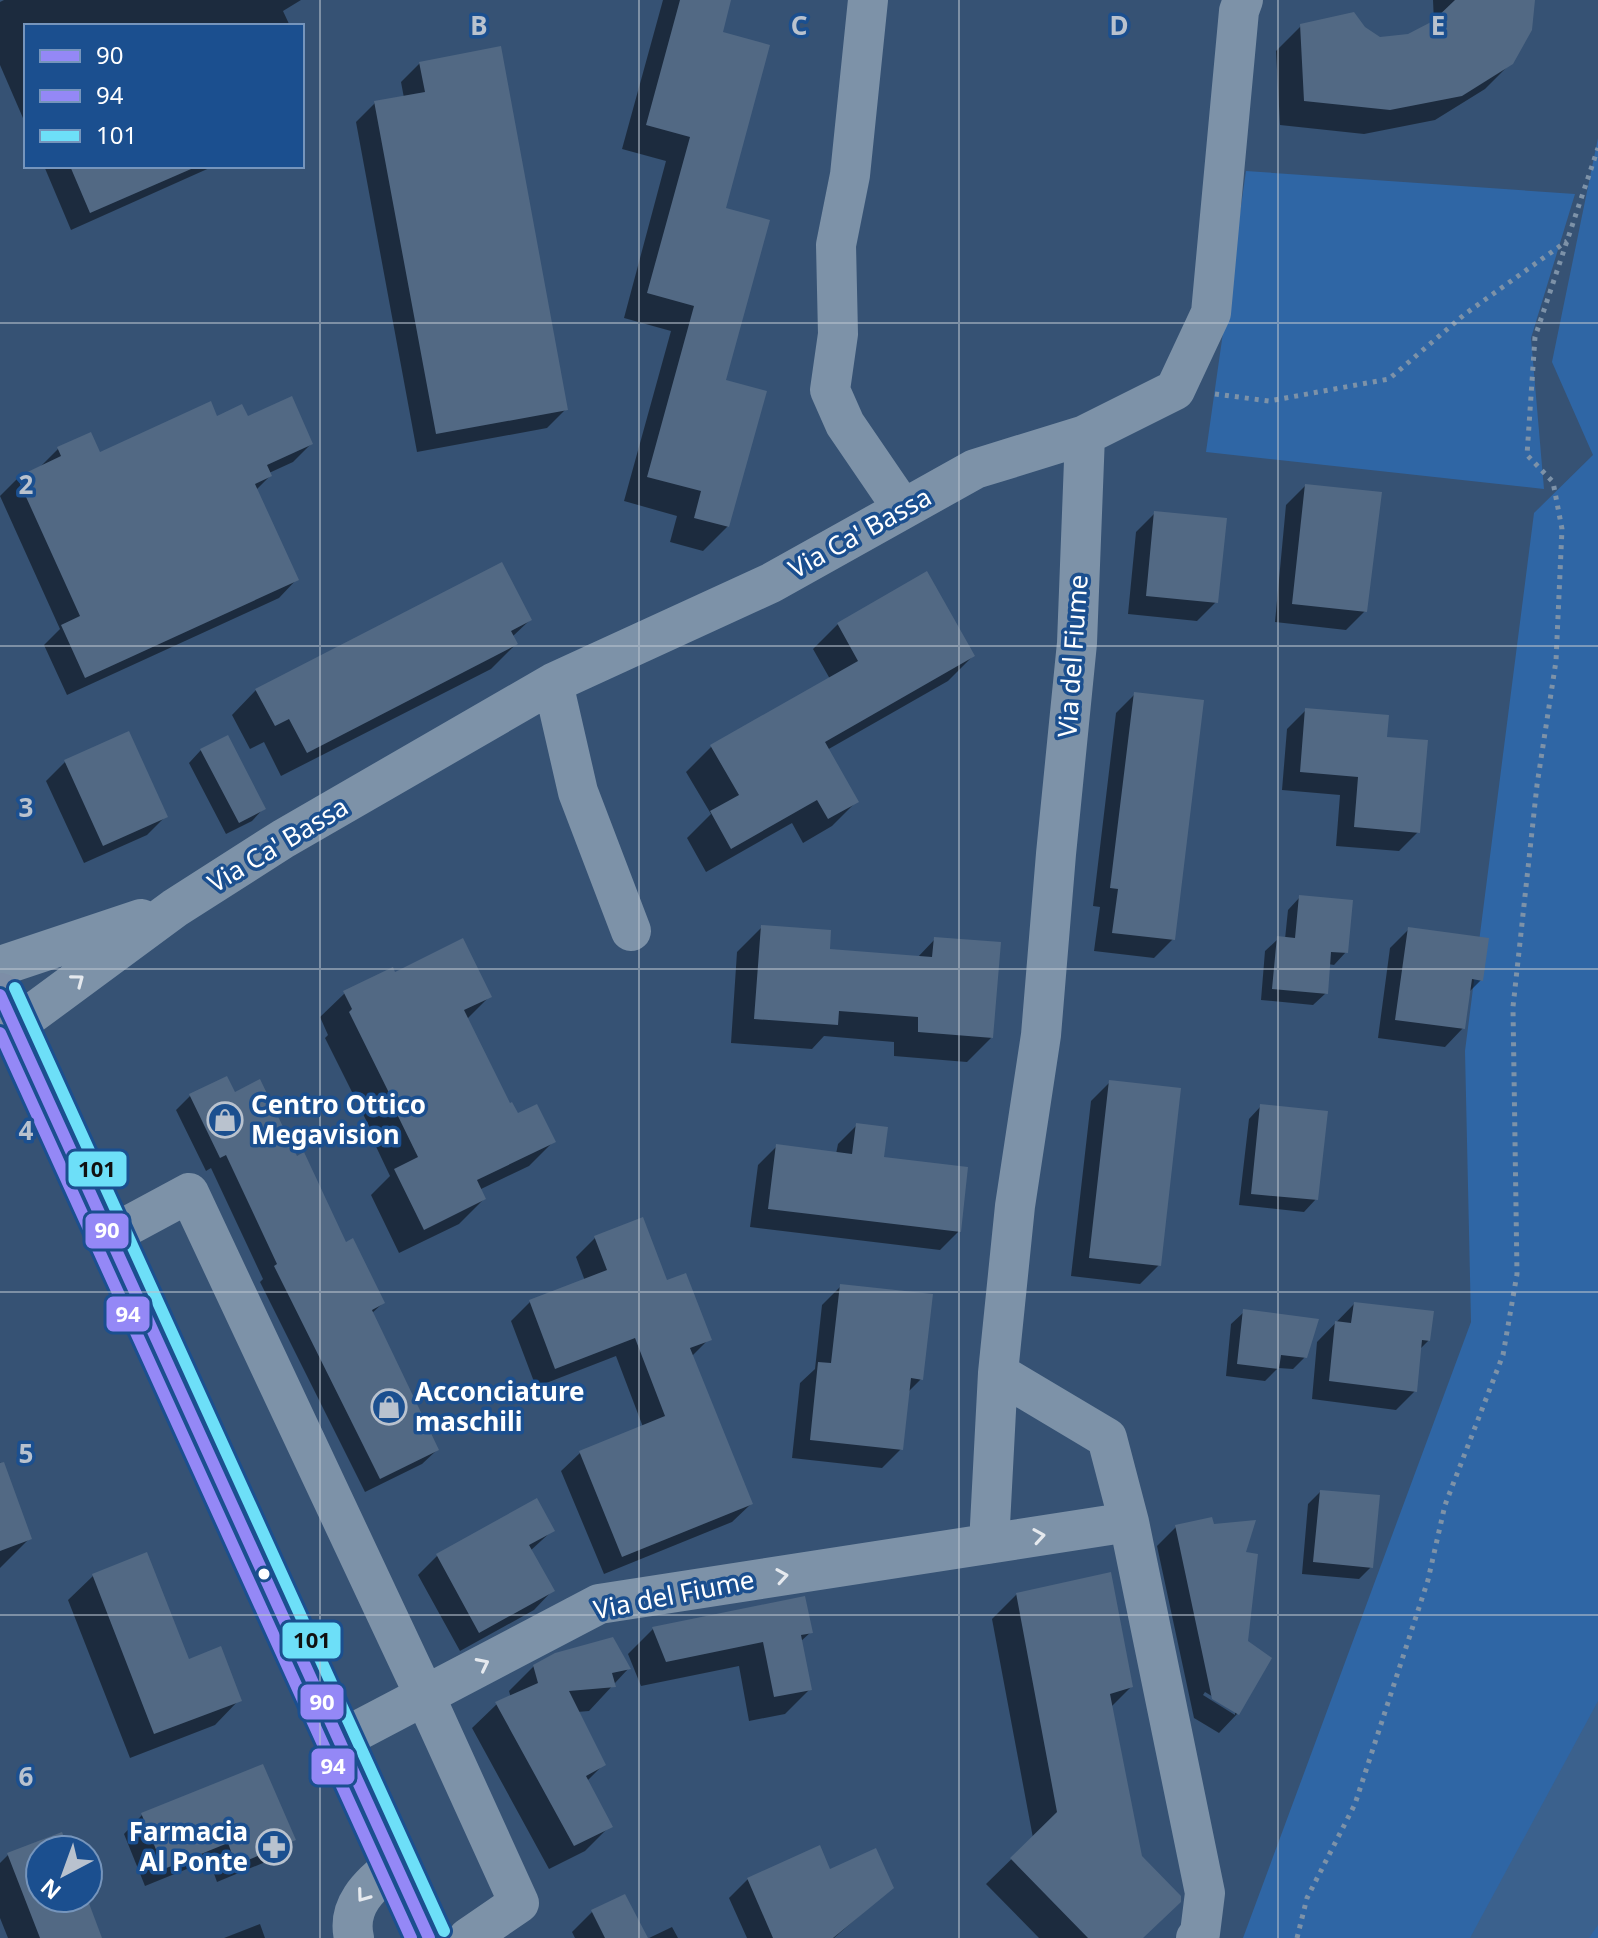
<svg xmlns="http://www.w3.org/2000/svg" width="1598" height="1938" font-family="'Noto Sans',sans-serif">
  <rect width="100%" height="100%" fill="#365274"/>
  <path fill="#2f66a5" d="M1598,138V1938H1243L1471,1322L1465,1051L1534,513L1593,455L1552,362Z
    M1246,171L1575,194L1531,338L1544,489L1206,452Z"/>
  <path fill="#3b618d" d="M1598,1701V1925L1589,1938H1470Z"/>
  <path fill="#0007" fill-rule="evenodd" d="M4,0H301L283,11L290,26H26V125L0,65V2Z
    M663,0H729L720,33L728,526L703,551L670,542L677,516L624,501L671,331L624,318L666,161L622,149Z
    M1433,0H1533L1511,63L1485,89L1435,120L1364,134L1280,125L1276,51L1301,26L1364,28L1379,39L1409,36L1434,23Z
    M420,63L566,409L547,428L417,452L356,122L375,103L404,98L401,82Z
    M44,166H214L71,230Z
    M216,418L248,419L311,444L293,462L269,473L270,476L256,490L297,579L279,598L67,695L44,645L60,629L0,496L18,478L40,467L58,449L99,454Z
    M1305,486L1365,611L1346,630L1275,622L1286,505Z
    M1155,513L1216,602L1197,621L1128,614L1136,532Z
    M530,620L512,637L516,644L491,669L281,776L264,742L250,749L232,715L256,690Z
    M838,624L973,656L948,681L827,750L857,801L832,826L803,843L792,823L706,872L687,838L711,814L686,772L711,747L830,679L813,649Z
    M1135,694L1173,939L1154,958L1094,951L1100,907L1093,906L1116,713Z
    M1306,710L1385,738L1418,832L1399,851L1336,846L1340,795L1282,790L1287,729Z
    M201,750L264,808L252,821L226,834L189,763Z
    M65,762L166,816L147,835L84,863L46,781Z
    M1300,897L1346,952L1334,965L1328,964L1326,993L1313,1005L1261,1000L1265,951L1278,939H1285L1288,910Z
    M762,927L828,951L917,958L935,939L992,1037L967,1062L894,1056V1042L824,1036L812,1049L731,1043L737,952Z
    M1408,930L1481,980L1468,993L1463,1028L1445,1047L1378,1038L1390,948Z
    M394,975L489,997L467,1019L509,1106L517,1116L554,1141L529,1166L479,1190L484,1199L459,1224L399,1253L371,1195L390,1176L371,1136L373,1134L325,1038L328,1035L320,1017L345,993Z
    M1110,1082L1159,1265L1140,1284L1071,1276L1091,1101Z
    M234,1094L297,1158L345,1244L383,1303L371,1314L437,1450L422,1464L365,1492L260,1282L263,1279L211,1168L206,1171L176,1110L190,1096Z
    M1261,1106L1316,1199L1304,1212L1239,1205L1249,1119Z
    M857,1125L882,1159L959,1231L940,1250L750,1227L758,1165L777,1146L836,1154L838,1144Z
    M642,1220L666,1282L709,1339L691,1357L751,1504L732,1522L604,1574L561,1471L580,1453L643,1427L616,1356L536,1387L511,1321L530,1302L585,1281L576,1257L595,1238Z
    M841,1286L921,1379L908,1392L901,1449L882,1468L792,1458L800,1383L815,1369L822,1305Z
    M1354,1304L1429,1340L1419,1350L1415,1391L1396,1410L1312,1399L1317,1342Z
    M1244,1312L1305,1357L1293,1369L1278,1368L1265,1381L1226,1376L1231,1324Z
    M0,1462L29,1539L0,1568Z
    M1320,1492L1371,1567L1359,1579L1302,1574L1308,1504Z
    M537,1501L553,1530L530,1551L552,1591L534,1610L460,1651L418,1575L437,1556Z
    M1212,1526L1244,1553L1246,1642L1269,1658L1237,1714L1219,1733L1194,1718L1157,1546L1176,1527ZM1205,1692L1235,1710V1715L1203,1695Z
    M93,1576L188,1661L239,1700L215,1725L130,1758L68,1600Z
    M1017,1594L1131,1687L1111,1707L1141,1938H1039L986,1884L1033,1838L992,1619Z
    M804,1599L811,1632L800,1642L810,1689L785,1714L749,1721L739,1666L641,1686L628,1654L653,1629Z
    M534,1666L628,1669L589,1711L577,1712L603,1765L586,1782L610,1826L585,1851L549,1869L472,1728L497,1704L511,1698L509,1691Z
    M142,1815L293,1840L275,1858L217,1882L209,1860L145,1886L124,1834Z
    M61,1834L67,1850H40V1898H85L100,1938H8L0,1918V1863L8,1855Z
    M829,1871L892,1887L834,1938H747L729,1898L748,1879Z
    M592,1912L645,1938H575L572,1932Z
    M260,1924L265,1938H224Z
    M672,1927L678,1938H649Z"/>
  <path fill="#526984" d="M680,0H731L723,32L770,45L726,208L770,220L726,380L767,391L729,527L694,518L701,491L647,477L694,306L647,293L690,137L646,125Z
    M1455,0H1535L1532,30L1513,64L1462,96L1390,110L1304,101L1300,24L1354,12L1365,27L1380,37L1408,34L1433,21Z
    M501,46L568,410L436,434L374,101L425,92L419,62Z
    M70,166H198L90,213Z
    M292,396L313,444L267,465L272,476L255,484L299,580L85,678L61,625L80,616L17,477L61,456L57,447L91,432L100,452L211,401L217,416L242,404L248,416Z
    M1305,484L1382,492L1367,612L1292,604Z
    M1154,511L1227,518L1218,603L1146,596Z
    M502,562L532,620L511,631L518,644L307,753L289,719L275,726L255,689Z
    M927,571L975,656L825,742L859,802L828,819L817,800L731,849L710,811L739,795L710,745L858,661L837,623Z
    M1134,692L1204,700L1175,940L1112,933L1118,889L1110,888Z
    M1305,708L1389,715L1387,737L1428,740L1420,833L1354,827L1358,777L1300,772Z
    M129,731L168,817L103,846L64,760Z
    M228,735L266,809L239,823L200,749Z
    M1299,895L1353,900L1348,953L1331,952L1328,994L1272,989L1277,936L1295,938Z
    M761,925L831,930L830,949L932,957L934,937L1001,942L993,1038L918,1032V1017L839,1011L838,1025L754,1019Z
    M1408,927L1489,938L1483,981L1472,979L1465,1029L1395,1020Z
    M463,938L492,997L464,1010L510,1103L512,1102L518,1113L537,1104L556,1142L477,1180L486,1199L424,1230L394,1169L418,1157L395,1110L397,1109L349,1012L352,1009L343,991L393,967L395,972Z
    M227,1076L235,1092L260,1079L297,1156L304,1152L346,1242L353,1238L385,1303L372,1310L439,1450L380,1479L274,1266L277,1264L226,1155L220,1158L189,1094Z
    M1109,1080L1181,1088L1161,1266L1089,1258Z
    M1260,1104L1328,1111L1318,1200L1251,1194Z
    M856,1123L888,1127L884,1157L968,1167L961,1232L768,1209L776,1144L852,1154Z
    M643,1217L667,1280L686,1273L712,1340L690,1348L753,1504L622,1557L579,1451L665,1416L635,1338L555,1369L529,1300L607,1270L594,1236Z
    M840,1284L933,1294L923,1380L911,1378L903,1450L810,1440L818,1362L831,1363Z
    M1354,1302L1434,1311L1430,1341L1422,1340L1417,1392L1329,1381L1335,1321L1351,1323Z
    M1243,1309L1319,1319L1307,1358L1281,1355L1279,1369L1237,1364Z
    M4,1462L32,1539L0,1551V1463Z
    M1320,1490L1380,1495L1373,1568L1313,1562Z
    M537,1498L555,1531L529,1545L555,1591L479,1633L436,1554Z
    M1212,1517L1214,1524L1256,1520L1246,1552L1258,1554L1248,1641L1272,1658L1239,1715L1212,1699L1175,1525Z
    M147,1552L189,1659L221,1646L242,1701L154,1734L92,1574Z
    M1111,1572L1133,1687L1110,1694L1142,1856L1181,1896V1902L1143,1938H1088L1010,1858L1057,1812L1016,1593Z
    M805,1596L813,1633L801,1635L812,1690L774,1697L763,1642L666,1662L652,1627Z
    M613,1637L631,1669L612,1673L616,1687L569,1691L606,1765L586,1776L613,1827L574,1846L495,1702L538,1683L533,1665L555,1653Z
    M263,1764L296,1840L236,1865L228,1843L164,1869L141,1813Z
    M62,1832L69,1850H40V1898H87L102,1938H40L7,1853Z
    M820,1845L830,1869L876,1848L894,1888L833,1938H773L747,1878Z
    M625,1894L648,1938H605L591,1910Z"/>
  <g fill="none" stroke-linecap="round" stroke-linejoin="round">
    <path stroke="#7d92a8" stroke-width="5" stroke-dasharray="4 6" stroke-linecap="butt" d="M1215,394L1269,401L1389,379L1465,314L1567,241
      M1297,1938L1307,1898L1355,1804L1428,1580L1445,1505L1503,1355L1517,1274L1513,1007L1537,785L1556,661L1562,529L1553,482L1527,455L1535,337L1598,148"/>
    <path stroke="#7d92a8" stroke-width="40" d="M868,0L850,175L836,245L838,334L830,390L845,424L903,509
      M553,683L578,792L631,931
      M0,966L141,919
      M15,1026L175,908L283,839L553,683L771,583L975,469L1085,435
      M111,1235L189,1193L424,1694L519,1903L468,1938
      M998,1373L1107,1438L1129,1522L1205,1893L1200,1933L1196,1938
      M989,1544L998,1373L1015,1206L1041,1035L1056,854L1077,643L1085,435L1175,390L1211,313L1239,11L1243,0
      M340,1740L599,1604L1129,1522
      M354,1938C346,1904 372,1884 395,1864"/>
    <path stroke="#7d8ea7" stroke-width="44" d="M0,995L111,1235L429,1938"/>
    <defs>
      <path id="bus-1" d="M0,995L429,1938"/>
      <path id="bus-2" d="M0,1033L411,1938"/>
      <path id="bus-3" d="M15,988L444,1931"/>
    </defs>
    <use href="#bus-1" stroke="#1b4f8f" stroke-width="18"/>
    <use href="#bus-2" stroke="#1b4f8f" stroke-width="18"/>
    <use href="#bus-3" stroke="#1b4f8f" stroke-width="18"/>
    <use href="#bus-1" stroke="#9488f6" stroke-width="12"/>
    <use href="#bus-2" stroke="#9488f6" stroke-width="12"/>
    <use href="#bus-3" stroke="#6ddff8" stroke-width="12"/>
  </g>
  <defs><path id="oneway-chevron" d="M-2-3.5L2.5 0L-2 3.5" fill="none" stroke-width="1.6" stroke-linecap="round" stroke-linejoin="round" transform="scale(2)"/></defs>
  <g stroke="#e5e9ee">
    <use href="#oneway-chevron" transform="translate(78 980) rotate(-37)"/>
    <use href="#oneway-chevron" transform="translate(1039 1536) rotate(-9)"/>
    <use href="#oneway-chevron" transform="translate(782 1576) rotate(-9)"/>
    <use href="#oneway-chevron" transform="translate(483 1664) rotate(-27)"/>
    <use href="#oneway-chevron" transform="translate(363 1896) rotate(126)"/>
  </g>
  <path fill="none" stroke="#b9c2ce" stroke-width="2" stroke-opacity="0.55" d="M320,0V1938M639,0V1938M959,0V1938M1278,0V1938M0,323H1598M0,646H1598M0,969H1598M0,1292H1598M0,1615H1598"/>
  <defs>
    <symbol id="shop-ring" viewBox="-11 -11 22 22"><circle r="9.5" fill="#1b4f8f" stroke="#b9c2ce" stroke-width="1.5"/><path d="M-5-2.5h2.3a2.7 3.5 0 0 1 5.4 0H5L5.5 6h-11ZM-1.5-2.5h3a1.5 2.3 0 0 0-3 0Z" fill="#b9c2ce"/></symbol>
    <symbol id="pharmacy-ring" viewBox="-11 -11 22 22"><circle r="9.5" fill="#1b4f8f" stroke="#b9c2ce" stroke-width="1.5"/><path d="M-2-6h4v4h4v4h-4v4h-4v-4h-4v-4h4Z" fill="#b9c2ce"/></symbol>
  </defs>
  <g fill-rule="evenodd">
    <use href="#shop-ring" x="205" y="1100" width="40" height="40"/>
    <use href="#shop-ring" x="369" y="1387" width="40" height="40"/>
    <use href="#pharmacy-ring" x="254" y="1827" width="40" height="40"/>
  </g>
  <circle fill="#fff" stroke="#1b4f8f" stroke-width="3" cx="264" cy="1574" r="7"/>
  <g text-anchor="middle" stroke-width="7" stroke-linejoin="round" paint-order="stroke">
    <g font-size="26" fill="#fff" stroke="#1b4f8f">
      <text transform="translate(860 533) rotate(-29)" y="9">Via Ca' Bassa</text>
      <text transform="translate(1073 656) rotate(-86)" y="9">Via del Fiume</text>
      <text transform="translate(278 845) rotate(-31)" y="9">Via Ca' Bassa</text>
      <text transform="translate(674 1595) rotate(-11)" y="9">Via del Fiume</text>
    </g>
    <g font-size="26" font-weight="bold" fill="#fff" stroke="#1b4f8f" text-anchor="start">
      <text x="251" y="1114">Centro Ottico<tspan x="251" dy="30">Megavision</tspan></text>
      <text x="415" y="1401">Acconciature<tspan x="415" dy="30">maschili</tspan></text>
      <text x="248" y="1841" text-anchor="end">Farmacia<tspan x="248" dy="30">Al Ponte</tspan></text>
    </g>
  </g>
  <g font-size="26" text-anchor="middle" font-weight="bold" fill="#b9c2ce" stroke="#1b4f8f" stroke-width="7" stroke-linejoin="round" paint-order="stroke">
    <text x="479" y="35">B</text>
    <text x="799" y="35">C</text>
    <text x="1119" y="35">D</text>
    <text x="1438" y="35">E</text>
    <text x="26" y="494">2</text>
    <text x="26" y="817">3</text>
    <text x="26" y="1140">4</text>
    <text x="26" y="1463">5</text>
    <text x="26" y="1786">6</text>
  </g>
  <g stroke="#1b4f8f" stroke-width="3">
    <rect x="67" y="1150" width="61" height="38" rx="8" fill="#6ddff8"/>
    <rect x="84" y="1212" width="46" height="38" rx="8" fill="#9488f6"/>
    <rect x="105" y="1295" width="46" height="38" rx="8" fill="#9488f6"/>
    <rect x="281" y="1621" width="61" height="39" rx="8" fill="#6ddff8"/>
    <rect x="299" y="1683" width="46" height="38" rx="8" fill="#9488f6"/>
    <rect x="310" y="1747" width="46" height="39" rx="8" fill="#9488f6"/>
  </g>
  <g font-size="22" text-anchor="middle" font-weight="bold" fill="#fff">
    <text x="107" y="1238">90</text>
    <text x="128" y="1322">94</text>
    <text x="322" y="1710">90</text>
    <text x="333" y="1774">94</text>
  </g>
  <g font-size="22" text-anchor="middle" font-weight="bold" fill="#111">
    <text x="97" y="1177">101</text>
    <text x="312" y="1648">101</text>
  </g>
  <rect x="24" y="24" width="280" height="144" fill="#1b4f8f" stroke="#7695bc" stroke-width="2"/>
  <rect x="40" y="50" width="40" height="12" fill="#9488f6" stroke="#7695bc" stroke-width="2"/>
  <text x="96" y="64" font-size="24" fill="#ffffff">90</text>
  <rect x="40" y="90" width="40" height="12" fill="#9488f6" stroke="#7695bc" stroke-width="2"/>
  <text x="96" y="104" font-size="24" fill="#ffffff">94</text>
  <rect x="40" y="130" width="40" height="12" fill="#6ddff8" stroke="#7695bc" stroke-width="2"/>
  <text x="96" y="144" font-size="24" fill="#ffffff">101</text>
  <g transform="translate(64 1874) rotate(221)"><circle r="38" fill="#1b4f8f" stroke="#7695bc" stroke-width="2"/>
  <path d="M0-6L14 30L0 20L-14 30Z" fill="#b9c2ce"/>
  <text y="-12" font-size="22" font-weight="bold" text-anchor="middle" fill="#ffffff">N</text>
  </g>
</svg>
